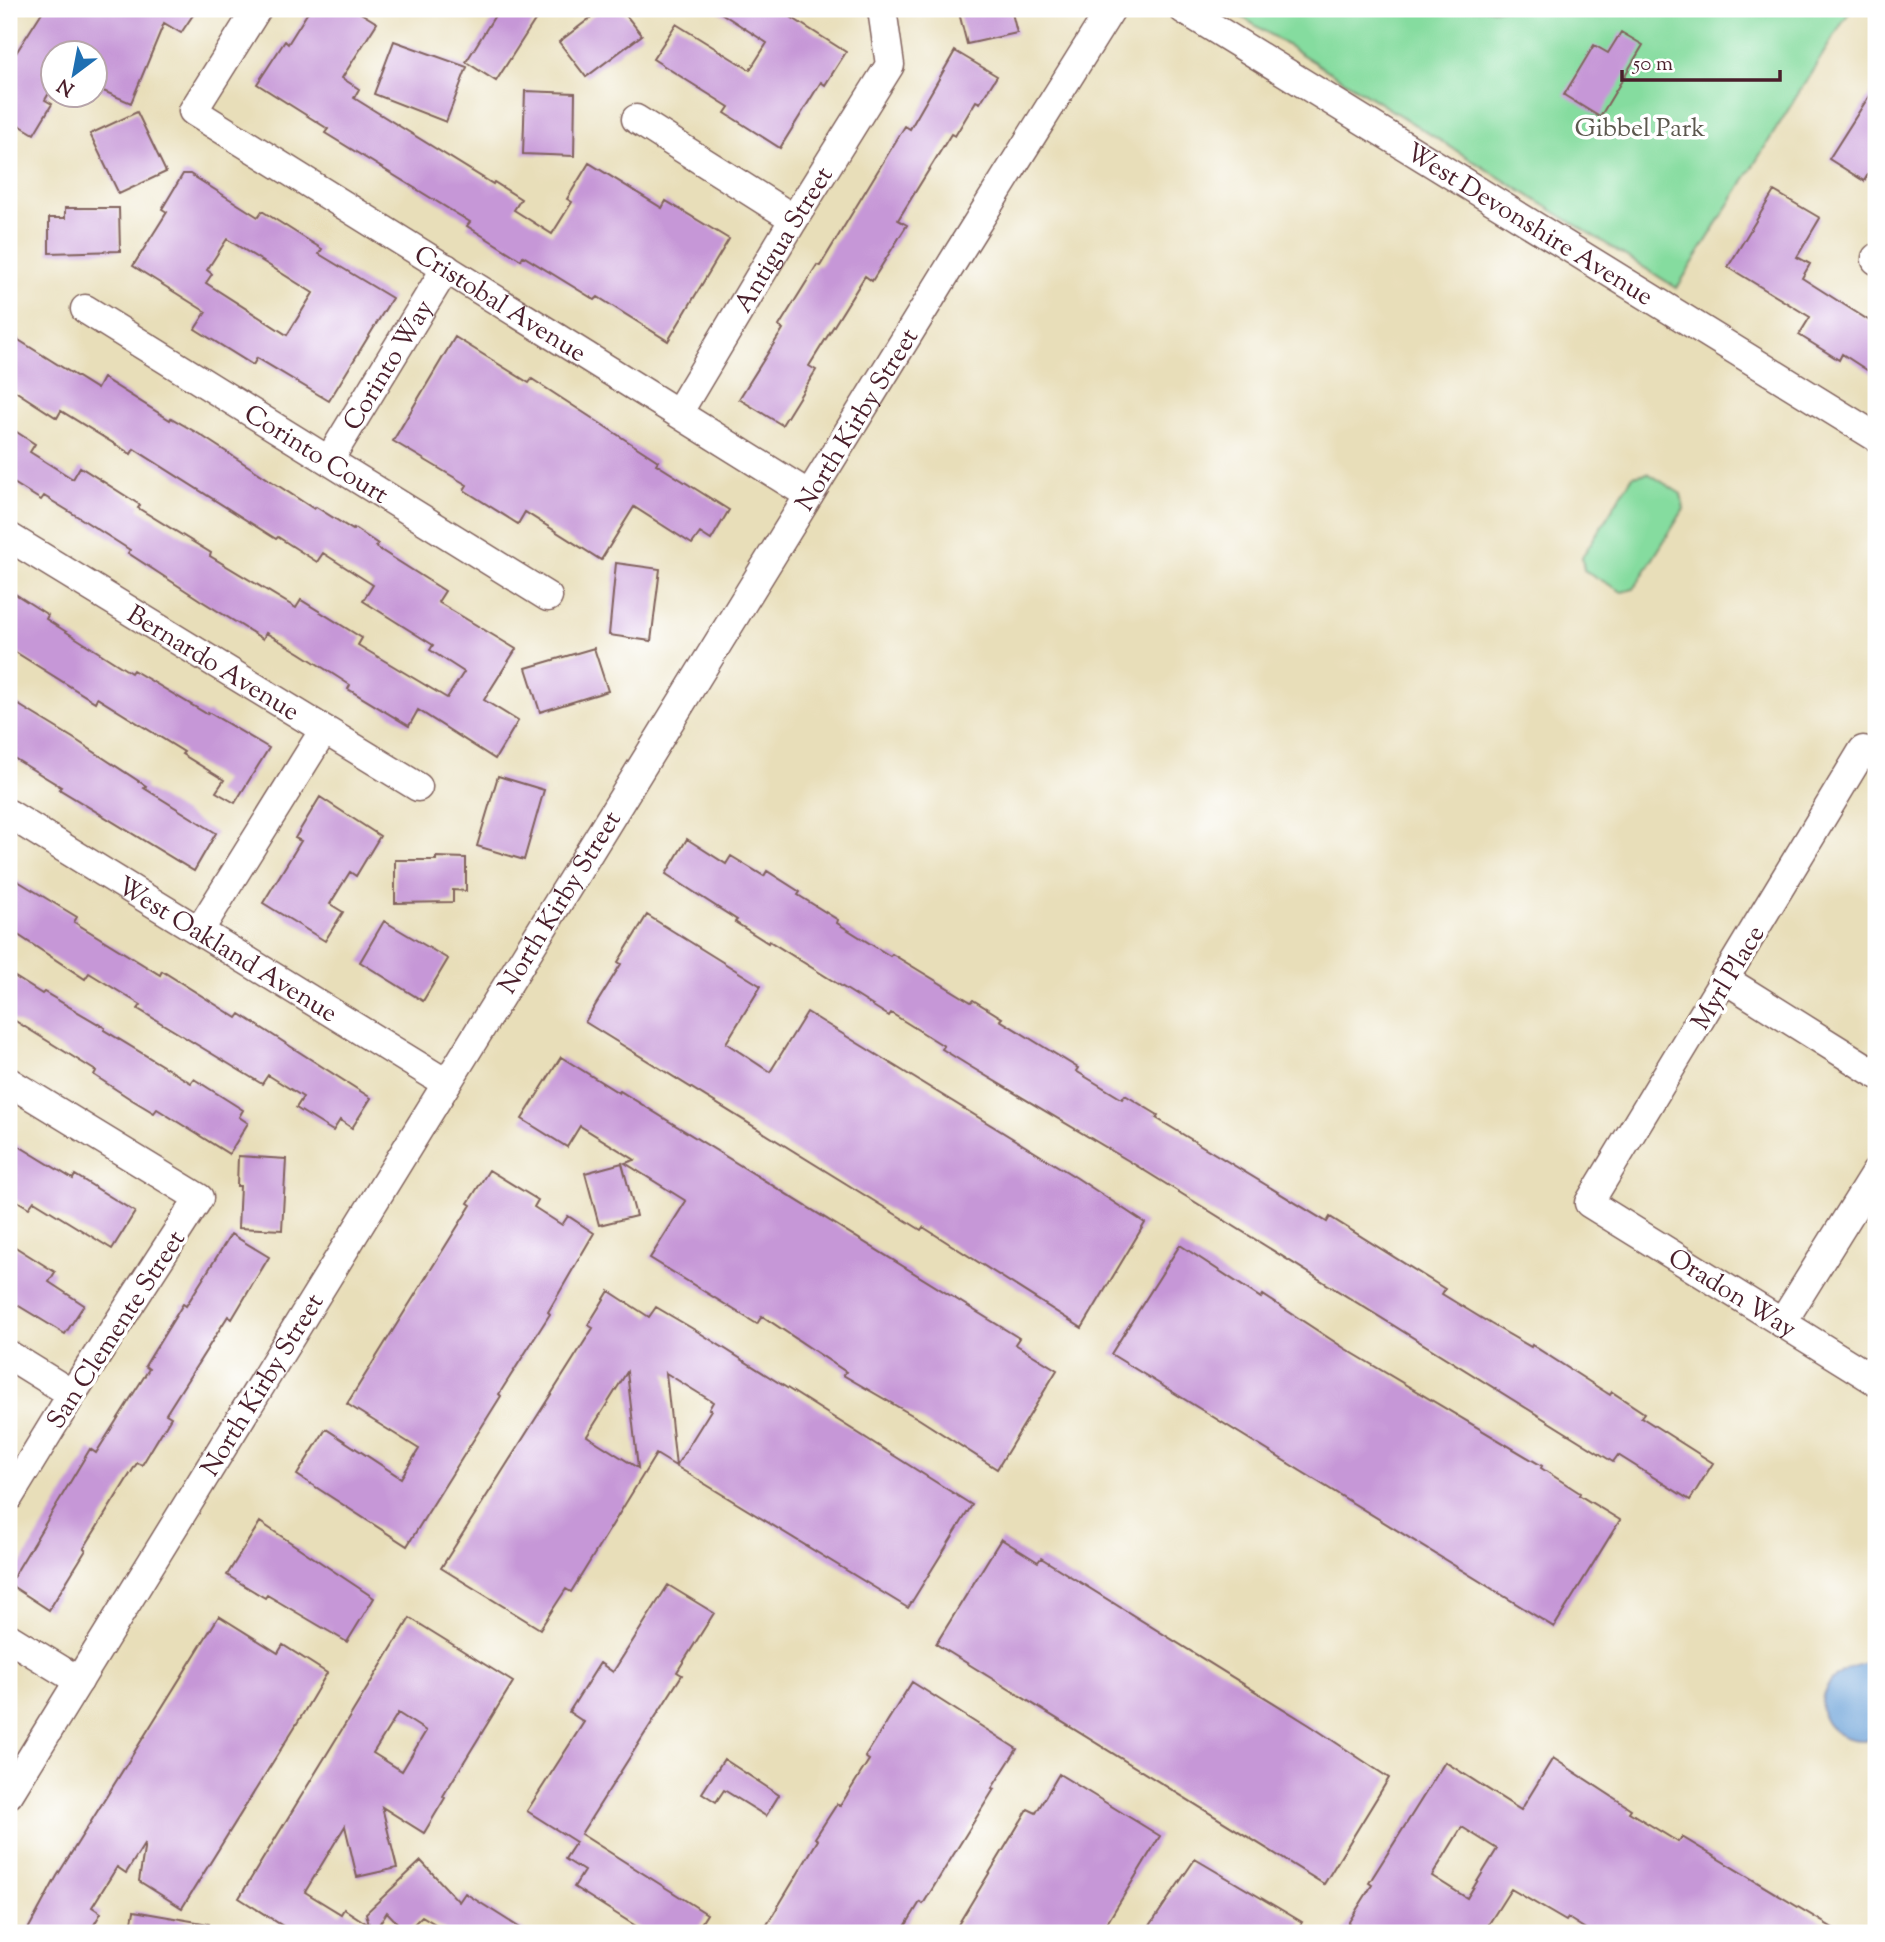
<svg xmlns="http://www.w3.org/2000/svg" width="1885" height="1942" font-family="'Sorts Mill Goudy',serif">
  <rect width="100%" height="100%" fill="#fff"/>
  <filter id="ink" filterUnits="userSpaceOnUse"><feTurbulence type="fractalNoise" baseFrequency=".0143" numOctaves="2"/><feDisplacementMap in="SourceGraphic" scale="14" xChannelSelector="R" yChannelSelector="G"/><feConvolveMatrix kernelMatrix="1 2 1 2 8 2 1 2 1" color-interpolation-filters="sRGB"/></filter>
  <filter id="wash" filterUnits="userSpaceOnUse"><feTurbulence type="fractalNoise" baseFrequency=".00686" numOctaves="4" result="noise"/><feDisplacementMap in="SourceGraphic" scale="28" xChannelSelector="R" yChannelSelector="G"/><feGaussianBlur stdDeviation="1.57" result="paint"/><feColorMatrix in="noise" values="0 0 0 0 0 0 0 0 0 0 0 0 0 0 0 0 0 1.4 0 .05"/><feComposite in="paint" operator="in"/></filter>
  <g filter="url(#wash)">
    <rect width="100%" height="100%" fill="#e8deb9"/>
    <path fill="#85dc9f" stroke="#687e65" stroke-width="2" d="M1229,9H1851L1677,288Z
      M1648,473L1681,494L1684,509L1634,589L1622,592L1584,570L1582,557L1633,476Z"/>
    <path fill="#69a0d7" stroke="#5a6081" stroke-width="2" d="M1872,1661H1876V1740C1864,1740 1850,1741 1839,1734C1812,1719 1819,1687 1842,1672C1850,1666 1863,1664 1872,1661Z"/>
    <g id="blocks">
      <path fill="#c697d7" fill-rule="evenodd" d="M44,9H197L181,33L164,23L131,103L94,87V52H52V88L45,100L52,104L34,134L9,119V64Z
        M310,9H354L377,23L342,78L359,89L354,98L493,184L494,182L521,199L514,210L552,234L572,202L567,199L589,163L662,208L666,201L729,239L668,341L598,297L595,300L523,256L521,260L467,226L470,222L325,133L328,129L257,84L285,41L288,44Z
        M499,9H523L537,17L496,81L466,62Z
        M602,9H621L642,35L586,77L559,42Z
        M715,9H778L846,52L825,85L821,82L780,148L725,113L729,107L653,59L676,24L750,70L767,43Z
        M958,9H1011L1017,33L967,44Z
        M1621,32L1643,45L1600,117L1564,95L1594,45L1608,53Z
        M394,41L467,67L446,122L374,94Z
        M955,51L997,76L980,103L976,101L955,136L951,134L898,220L907,225L872,281L865,276L809,366L816,370L782,425L739,399L783,329L779,326L817,265L820,266L905,126L910,129Z
        M1876,85V161L1864,181L1829,159Z
        M525,91L575,93L574,156L523,154Z
        M137,112L166,172L119,194L90,134Z
        M183,174H190L258,217L262,211L322,249L319,254L392,298L329,401L257,358L253,365L195,329L206,312L133,266L167,212L162,209ZM227,239L313,293L287,335L206,283L212,274L207,270Z
        M1774,191L1820,218L1797,257L1810,264L1802,278L1876,325V376L1842,354L1839,360L1799,335L1810,317L1728,267Z
        M65,208H119L120,251L49,253V218H65Z
        M9,334L97,389L103,378L170,420L171,418L199,434L314,509L316,507L353,530L354,528L378,544L376,547L445,591L438,602L516,649L484,700L518,721L495,759L418,710L409,726L348,689L350,685L300,653L266,633L263,639L200,600L128,553L130,550L80,518L44,496L41,500L9,480V427L35,444L30,452L73,479L80,467L140,505L138,508L211,553L210,556L296,608L301,600L362,638L358,645L447,698L464,672L430,650L433,645L363,601L373,585L323,553L317,562L278,537L276,539L134,449L131,454L61,411L57,418L9,387Z
        M455,337L529,383L532,379L658,461L656,464L729,510L711,540L700,533L692,544L634,507L601,560L525,512L518,524L464,490L467,485L393,441Z
        M616,563L660,569L651,641L609,635Z
        M9,590L48,615L46,619L131,673L133,670L207,714L208,712L269,748L235,803L216,792L224,780L182,754L184,752L97,698L95,702L9,648Z
        M594,648L608,691L540,712L526,668Z
        M9,699L73,738L146,786L144,788L216,833L194,871L59,789L61,787L9,755Z
        M498,776L544,790L524,860L477,846Z
        M320,797L380,836L356,876L350,872L330,904L343,912L325,941L263,903L301,841L295,838Z
        M687,839L726,864L731,856L764,876L767,871L800,892L798,895L838,920L837,923L890,956L892,954L971,1002L973,1000L1002,1018L1000,1020L1078,1068L1076,1071L1122,1099L1125,1095L1158,1115L1156,1118L1327,1222L1330,1217L1445,1289L1442,1294L1491,1324L1531,1347L1532,1345L1610,1395L1612,1392L1644,1413L1641,1417L1713,1463L1690,1500L1618,1455L1613,1462L1129,1161L971,1067L942,1049L944,1046L891,1013L889,1016L769,941L768,943L735,922L737,920L666,874Z
        M436,857L466,858V891L453,890V902L395,903V860H436Z
        M16,880L77,917L74,922L160,975L162,971L237,1018L240,1014L371,1098L352,1128L340,1120L333,1131L296,1108L303,1097L268,1075L262,1084L138,1009L141,1005L89,973L85,979L9,929V892Z
        M647,915L761,986L726,1043L770,1072L807,1012L1077,1178L1145,1223L1082,1328L923,1227L921,1230L585,1022L621,964L618,962Z
        M384,921L448,959L423,1001L360,962Z
        M9,973L42,994L44,992L105,1028L104,1030L191,1083L194,1079L243,1110L239,1117L248,1123L229,1154L157,1109L154,1113L129,1098L94,1075L96,1071L9,1017Z
        M561,1057L619,1093L620,1091L1019,1338L1015,1344L1057,1370L997,1469L919,1419L843,1375L846,1372L762,1316L757,1324L650,1258L686,1201L625,1163L635,1160L580,1126L567,1147L522,1119Z
        M9,1140L73,1179L75,1175L135,1212L112,1249L34,1201L29,1208L9,1196Z
        M238,1156L286,1159L282,1230L238,1228L240,1186H237Z
        M622,1163L636,1216L599,1225L585,1173Z
        M489,1170L538,1200L534,1207L562,1225L568,1216L594,1233L548,1312L550,1314L499,1394L501,1396L407,1546L297,1475L326,1429L401,1478L419,1449L347,1404L471,1205L468,1203Z
        M231,1234L269,1257L232,1319L228,1316L166,1414L171,1417L142,1465L137,1463L84,1548L86,1550L49,1610L9,1584L90,1449L96,1453L118,1418L149,1369L145,1366L183,1304L186,1306Z
        M9,1243L55,1272L49,1282L84,1305L65,1334L9,1300Z
        M1180,1245L1261,1298L1263,1295L1344,1348L1542,1466L1541,1468L1580,1493L1579,1495L1620,1520L1554,1627L1111,1354Z
        M609,1291L649,1317L656,1307L700,1333L972,1505L908,1608L656,1454L571,1592L566,1589L540,1629L441,1568L593,1328L588,1325ZM627,1372L638,1468L587,1436ZM666,1373L713,1402L709,1409L711,1410L676,1466Z
        M260,1522L374,1598L347,1642L267,1595L265,1598L227,1575Z
        M1001,1539L1038,1562L1041,1558L1311,1726L1389,1778L1324,1884L936,1644Z
        M668,1585L714,1613L677,1672L682,1675L581,1834L707,1914L695,1933H647L574,1887L584,1871L565,1859L576,1842L527,1811L584,1722L569,1712L600,1663L613,1672Z
        M219,1616L278,1653L283,1645L327,1673L304,1712L182,1908L139,1881L145,1843L126,1873L117,1867L92,1907L101,1913L89,1933H26L57,1876Z
        M410,1618L513,1682L443,1796L445,1798L424,1833L382,1807L397,1868L357,1877L345,1826L305,1892L341,1914L344,1909L369,1925L366,1913L421,1861L459,1902L465,1893L528,1933H450L422,1916L406,1932L387,1912L376,1929L382,1933H294L239,1898ZM398,1713L426,1731L402,1771L373,1753Z
        M912,1682L1017,1749L992,1788L994,1789L923,1904L920,1902L901,1933H762L818,1840L815,1838L837,1804L840,1806L869,1760L865,1757Z
        M1553,1758L1631,1809L1629,1812L1678,1842L1682,1837L1841,1933H1592L1568,1918L1566,1921L1511,1889L1483,1933H1342L1372,1885L1369,1883L1445,1762L1521,1810ZM1462,1827L1497,1849L1467,1898L1432,1876Z
        M724,1759L779,1795L766,1816L724,1790L716,1802L702,1793Z
        M1059,1774L1160,1836L1101,1933H953L1028,1809L1036,1813Z
        M1195,1859L1302,1922L1295,1933H1145Z
        M134,1911L209,1924L208,1933H130Z"/>
    </g>
  </g>
  <g filter="url(#ink)">
    <use href="#blocks" fill-opacity="0" stroke="#81625d" stroke-width="2"/>
    <g fill="none" stroke-linecap="round" stroke-linejoin="round">
      <defs>
        <g id="minor">
          <path id="s1" d="M257,9L193,111L809,495"/>
          <path id="s2" d="M1183,9L1876,437"/>
          <path d="M636,119L794,219"/>
          <path d="M1876,258V260"/>
          <path id="s3" d="M85,309L548,597"/>
          <path id="s4" d="M678,413L794,219L890,65L882,9"/>
          <path id="s5" d="M329,460L446,268"/>
          <path id="s6" d="M9,537L418,787"/>
          <path id="s7" d="M1876,758L1863,750L1589,1203L1876,1381"/>
          <path id="s8" d="M9,814L446,1083"/>
          <path d="M199,931L324,730"/>
          <path d="M1726,980L1876,1074"/>
          <path d="M9,1082L199,1198L72,1394L9,1497"/>
          <path d="M1782,1323L1876,1172"/>
          <path d="M9,1355L72,1394"/>
          <path d="M9,1638L79,1681"/>
          <path id="s9" d="M9,1794L959,252L1111,9"/>
        </g>
      </defs>
      <use href="#minor" stroke="#81625d" stroke-width="31"/>
      <use href="#minor" stroke="#fff" stroke-width="28"/>
    </g>
  </g>
  <g text-anchor="middle" stroke-width="7" stroke-linejoin="round" paint-order="stroke">
    <g font-size="26" fill="#5c584e" stroke="#fff">
      <text x="1640" y="136">Gibbel Park</text>
    </g>
    <g font-size="26" fill="#4a1f2b" stroke="#fff">
      <text dy="9" stroke="none"><textPath href="#s2" startOffset="408">West Devonshire Avenue</textPath></text>
      <text dy="9" stroke="none"><textPath href="#s4" startOffset="203">Antigua Street</textPath></text>
      <text dy="9" stroke="none"><textPath href="#s1" startOffset="483">Cristobal Avenue</textPath></text>
      <text dy="9" stroke="none"><textPath href="#s5" startOffset="112">Corinto Way</textPath></text>
      <text dy="9" stroke="none"><textPath href="#s9" startOffset="1615">North Kirby Street</textPath></text>
      <text dy="9" stroke="none"><textPath href="#s3" startOffset="273">Corinto Court</textPath></text>
      <text dy="9" stroke="none"><textPath href="#s6" startOffset="240">Bernardo Avenue</textPath></text>
      <text dy="9" stroke="none"><textPath href="#s9" startOffset="1048">North Kirby Street</textPath></text>
      <text dy="9" stroke="none"><textPath href="#s8" startOffset="257">West Oakland Avenue</textPath></text>
      <text transform="translate(1727 977) rotate(-59)" y="9">Myrl Place</text>
      <text dy="9" stroke="none"><textPath href="#s7" startOffset="714">Oradon Way</textPath></text>
      <text transform="translate(115 1329) rotate(-57)" y="9">San Clemente Street</text>
      <text dy="9" stroke="none"><textPath href="#s9" startOffset="481">North Kirby Street</textPath></text>
    </g>
  </g>
  <rect width="1885" height="1942" fill="none" stroke="#fff" stroke-width="35"/>
  <g transform="translate(74 74) rotate(212)"><circle r="33" fill="#ffffff" stroke="#b7a5aa" stroke-width="2"/>
  <path d="M0-5L12 26L0 18L-12 26Z" fill="#1f6fb2"/>
  <text y="-10" font-size="19" font-weight="bold" text-anchor="middle" fill="#4a1f2b">N</text>
  </g>
  <path d="M1622 70v10h158v-10" fill="none" stroke="#4a1f2b" stroke-width="3.5"/>
  <text x="1633" y="70" font-size="21" fill="#4a1f2b" stroke="#ffffff" stroke-width="5" paint-order="stroke">50 m</text>
</svg>
